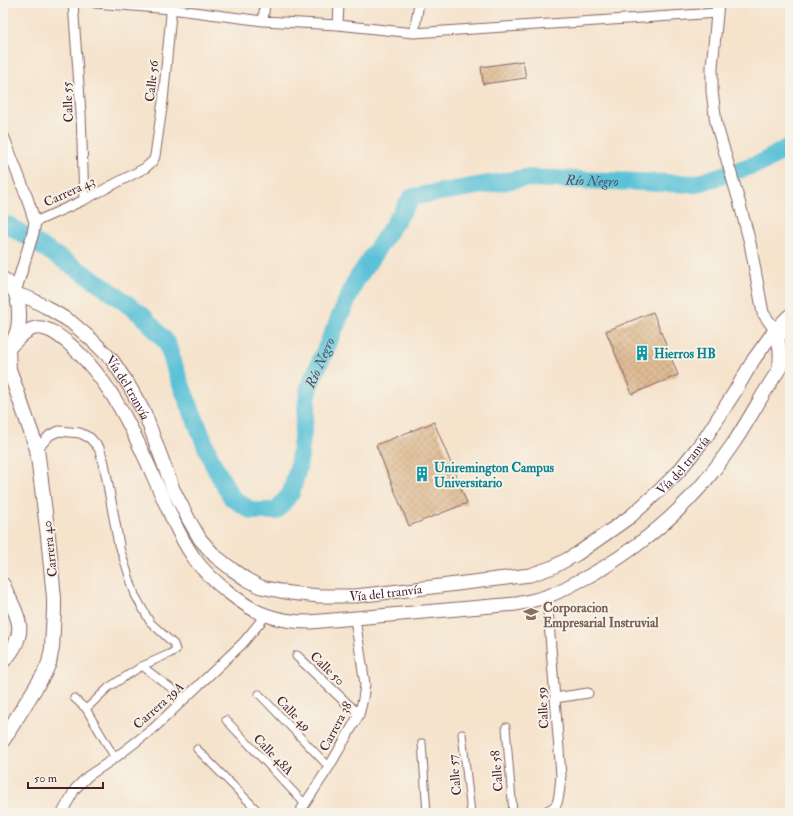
<svg xmlns="http://www.w3.org/2000/svg" width="793" height="816" font-family="'IM FELL Double Pica',serif">
  <defs>
    <pattern id="building-cross-hatch" width="8" height="8" patternUnits="userSpaceOnUse"><rect width="8" height="8" fill="#dfbc94"/><path d="M0 0l8 8M0 8l8-8" fill="none" stroke="#c1a180"/></pattern>
  </defs>
  <rect width="100%" height="100%" fill="#f7f3e8"/>
  <filter id="ink" filterUnits="userSpaceOnUse"><feTurbulence type="fractalNoise" baseFrequency=".025" numOctaves="2"/><feDisplacementMap in="SourceGraphic" scale="8" xChannelSelector="R" yChannelSelector="G"/><feConvolveMatrix kernelMatrix="1 2 1 2 8 2 1 2 1" color-interpolation-filters="sRGB"/></filter>
  <filter id="wash" filterUnits="userSpaceOnUse"><feTurbulence type="fractalNoise" baseFrequency=".012" numOctaves="4" result="noise"/><feDisplacementMap in="SourceGraphic" scale="16" xChannelSelector="R" yChannelSelector="G"/><feGaussianBlur stdDeviation="0.9" result="paint"/><feColorMatrix in="noise" values="0 0 0 0 0 0 0 0 0 0 0 0 0 0 0 0 0 1.4 0 .05"/><feComposite in="paint" operator="in"/></filter>
  <g filter="url(#wash)">
    <rect width="100%" height="100%" fill="#f5e3cc"/>
    <g fill="none" stroke-linecap="round" stroke-linejoin="round">
      <path stroke="#5ac1d7" stroke-width="18" id="s1" d="M3,225L10,226L102,285L143,316L167,343L178,377L213,464L232,498L252,511H276L291,493L298,468L309,387L355,282L412,197L524,178L696,184L763,162L790,146"/>
    </g>
    <g id="blocks">
      <path fill="url(#building-cross-hatch)" d="M523,61L526,78L483,84L481,67Z
        M653,312L678,375L632,394L606,331Z
        M434,422L467,503L409,526L376,445Z"/>
    </g>
  </g>
  <g filter="url(#ink)">
    <use href="#blocks" fill-opacity="0" stroke="#866463" stroke-width="1"/>
    <g fill="none" stroke-linecap="round" stroke-linejoin="round">
      <defs>
        <path id="pedestrian" d="M142,666L184,698
          M259,694L329,767
          M74,698L86,709L115,758
          M86,709L109,687L142,666L169,654L176,650L174,644L150,622L135,595L119,545
          M226,720L305,804
          M506,727L513,813
          M462,734L471,813
          M422,743L427,813
          M197,749L260,813"/>
        <path id="minor" d="M73,3L81,113L84,200
          M95,3L171,9L263,21L338,25L414,33L717,13
          M263,21L265,3
          M338,25L339,3
          M414,33L419,3
          M35,222L84,200L145,168L153,161L155,156L163,101L172,3
          M37,449L50,435L59,431L80,433L90,438L99,448L104,463L119,545
          M297,656L359,715
          M555,698L588,693
          M62,813L75,789L88,776L115,758L154,728L243,643L266,615
          M299,813L329,767L359,715L363,699L365,684L355,619
          M542,813C547,811 553,809 556,805C560,799 560,783 561,775L547,597"/>
        <path id="tertiary" d="M718,3L712,67V91L716,123L739,201L750,243L763,313L775,330
          M3,136L26,195L35,222L33,233L15,292"/>
        <g id="secondary">
          <path id="s2" d="M16,294L31,299L46,307L71,322L92,340L112,360L128,384L145,414L173,489L189,520L200,539L215,556L233,570L246,579L261,587L290,593L319,596H355L391,592L530,575L553,567L577,554L631,516L661,489L678,472L706,437L734,393L754,359L775,330L790,315"/>
          <path d="M775,330C780,343 782,354 779,368"/>
          <path d="M775,330L790,334"/>
          <path d="M11,346C18,339 25,330 35,328C47,326 58,335 67,342C115,383 138,442 163,498C173,520 182,542 197,562C209,578 246,609 266,615C280,620 296,622 310,622L516,604C526,602 536,600 545,597C555,594 564,589 573,584C614,565 659,531 690,498C707,481 721,461 735,441C754,412 769,381 790,354"/>
        </g>
        <path id="primary" d="M3,279C8,282 12,287 15,292C20,301 20,323 17,332C15,339 9,349 3,352
          M3,585C8,597 17,611 19,624C21,637 13,652 3,661
          M3,740L44,674L49,663L52,648L54,610V598L48,536L37,449L9,369L8,349"/>
      </defs>
      <use href="#pedestrian" stroke="#866463" stroke-width="9"/>
      <use href="#minor" stroke="#866463" stroke-width="11"/>
      <use href="#tertiary" stroke="#866463" stroke-width="13"/>
      <use href="#secondary" stroke="#866463" stroke-width="15"/>
      <use href="#primary" stroke="#866463" stroke-width="16"/>
      <use href="#pedestrian" stroke="#fff" stroke-width="7"/>
      <use href="#minor" stroke="#fff" stroke-width="9"/>
      <use href="#tertiary" stroke="#fff" stroke-width="11"/>
      <use href="#secondary" stroke="#fff" stroke-width="13"/>
      <use href="#primary" stroke="#fff" stroke-width="14"/>
    </g>
  </g>
  <defs>
    <symbol id="building-bare" viewBox="-9 -9 18 18"><path d="M-4-6H4V6H1V3H-1V6H-4ZM-2.5-4.3h1.7v1.8h-1.7ZM.8-4.3h1.7v1.8H.8ZM-2.5-1h1.7V.8h-1.7ZM.8-1h1.7V.8H.8Z" fill="#0f9aa8" stroke="#f7f3e8" stroke-width="2.5" paint-order="stroke"/></symbol>
    <symbol id="school-bare" viewBox="-9 -9 18 18"><path d="M0-5L7-2L0 1L-7-2ZM-4 1L0 2.5L4 1V4Q0 6-4 4Z" fill="#8d6e63" stroke="#f7f3e8" stroke-width="2.5" paint-order="stroke"/></symbol>
  </defs>
  <g fill-rule="evenodd">
    <use href="#building-bare" x="631" y="342" width="22" height="22"/>
    <use href="#building-bare" x="411" y="463" width="22" height="22"/>
    <use href="#school-bare" x="520" y="603" width="22" height="22"/>
  </g>
  <g text-anchor="middle" stroke-width="4" stroke-linejoin="round" paint-order="stroke">
    <g font-size="13" fill="#4a1f2b" stroke="#f7f3e8">
      <text transform="translate(151 81) rotate(-84)" y="5">Calle 56</text>
      <text transform="translate(67 102) rotate(-93)" y="5">Calle 55</text>
      <text transform="translate(69 191) rotate(-25)" y="5">Carrera 43</text>
      <text dy="5" stroke="none"><textPath href="#s2" startOffset="150">Vía del tranvía</textPath></text>
      <text dy="5" stroke="none"><textPath href="#s2" startOffset="858">Vía del tranvía</textPath></text>
      <text transform="translate(49 549) rotate(-96)" y="5">Carrera 40</text>
      <text dy="5" stroke="none"><textPath href="#s2" startOffset="522">Vía del tranvía</textPath></text>
      <text transform="translate(328 668) rotate(44)" y="5">Calle 50</text>
      <text transform="translate(158 705) rotate(-42)" y="5">Carrera 39A</text>
      <text transform="translate(542 708) rotate(-94)" y="5">Calle 59</text>
      <text transform="translate(294 713) rotate(46)" y="5">Calle 49</text>
      <text transform="translate(335 726) rotate(-62)" y="5">Carrera 38</text>
      <text transform="translate(274 754) rotate(46)" y="5">Calle 48A</text>
      <text transform="translate(496 771) rotate(-95)" y="5">Calle 58</text>
      <text transform="translate(454 775) rotate(-96)" y="5">Calle 57</text>
    </g>
    <g font-size="13" font-weight="bold" fill="#0d838f" stroke="#f7f3e8" text-anchor="start">
      <text x="654" y="358">Hierros HB</text>
      <text x="434" y="472">Uniremington Campus<tspan x="434" dy="15">Universitario</tspan></text>
    </g>
    <g font-size="13" font-weight="bold" fill="#785e54" stroke="#f7f3e8" text-anchor="start">
      <text x="543" y="612">Corporacion<tspan x="543" dy="15">Empresarial Instruvial</tspan></text>
    </g>
    <g font-size="14" font-style="italic" fill="#4f505f" stroke="#f7f3e8">
      <text dy="5" stroke="none"><textPath href="#s1" startOffset="950">Río Negro</textPath></text>
      <text dy="5" stroke="none"><textPath href="#s1" startOffset="578">Río Negro</textPath></text>
    </g>
  </g>
  <rect width="793" height="816" fill="none" stroke="#f7f3e8" stroke-width="16"/>
  <path d="M28 782v6h75v-6" fill="none" stroke="#4a1f2b" stroke-width="2"/>
  <text x="34" y="782" font-size="12" fill="#4a1f2b" stroke="#f7f3e8" stroke-width="3" paint-order="stroke">50 m</text>
</svg>
